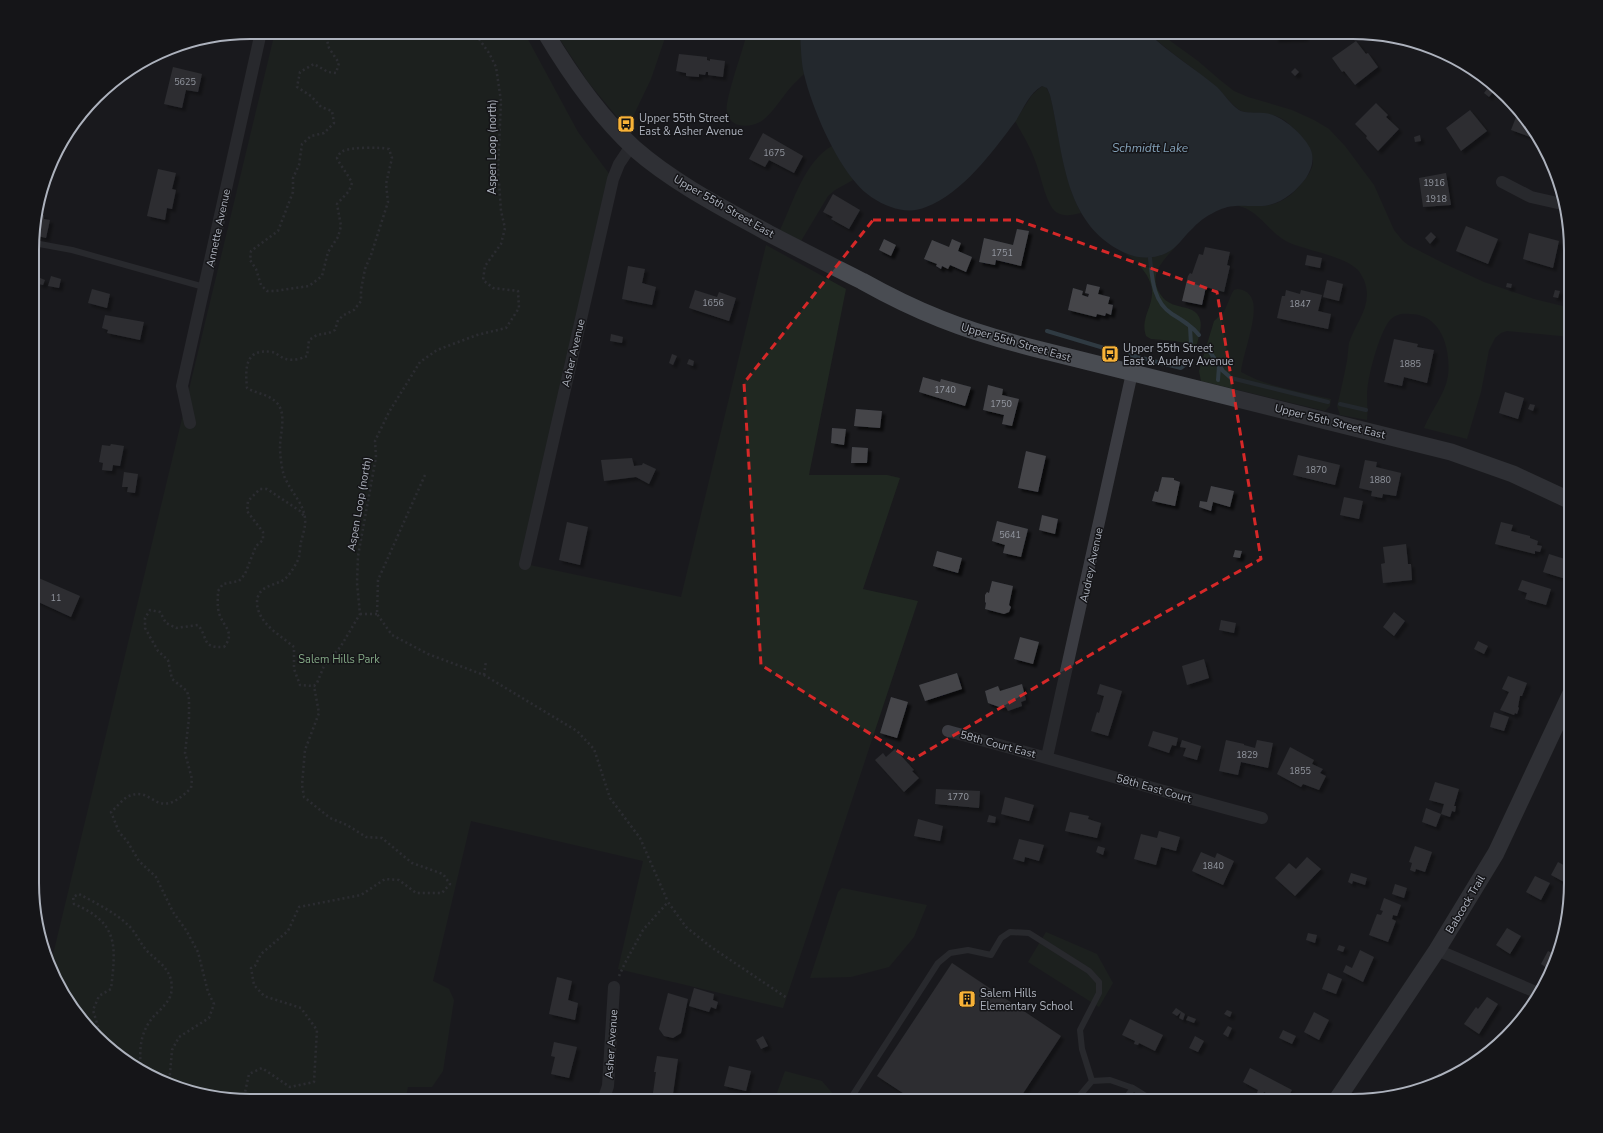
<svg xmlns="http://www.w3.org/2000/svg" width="1603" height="1133" font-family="'Nunito Sans',sans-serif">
  <defs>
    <filter id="shadow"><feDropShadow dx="3.5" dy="3.5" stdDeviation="1" flood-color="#0009"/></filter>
  </defs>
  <rect width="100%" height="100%" fill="#1a1a1d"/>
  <path fill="#202821" d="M275,32H524L578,132L613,179L525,564L681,597L766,245L846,289L809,475H887L900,478L863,589L918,601L783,1008L618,969L643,861L471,821L433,981L449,989L454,1000L443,1071L432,1087H408L405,1101H236L167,1084L117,1056L61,992L51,963Z
    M555,32H667L651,79L627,129L588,82Z
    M747,32H800L804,74C800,78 795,82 791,87C781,98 773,114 760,122C754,125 746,127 739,125C733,124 729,119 727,113C724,100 744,49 747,32Z
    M1147,32H1158L1198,61L1220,80L1234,91L1248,97L1292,110L1314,120L1329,129L1345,146L1374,185L1394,230L1402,240L1408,245L1445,264L1484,282L1534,299L1571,308V337L1507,331L1501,333L1495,338L1489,350L1481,392L1467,439L1424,428C1431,410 1445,395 1448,376C1451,350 1442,314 1410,314C1402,313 1396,314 1390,320C1379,333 1367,378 1367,395C1367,404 1368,411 1367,420L1340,415L1337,406C1341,391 1344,376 1347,361C1348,355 1348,349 1349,343C1356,321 1374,305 1364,280C1362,277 1361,273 1358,270C1344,256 1309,251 1290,243C1267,233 1261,209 1234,205C1247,204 1260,208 1273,204C1284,201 1293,194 1300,185C1304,180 1310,174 1312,167C1318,151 1296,129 1284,120C1268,109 1248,117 1238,109C1230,103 1224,94 1216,87C1194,68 1169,52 1147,32Z
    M1042,86L1046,87L1050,95C1060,135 1062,176 1081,213C1072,215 1064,217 1056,212C1046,204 1041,176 1036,163C1031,148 1023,135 1015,121L1032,95Z
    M832,146L853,180L835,190L828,196L801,241L780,230C793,202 805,161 832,146Z
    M1177,245C1165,259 1148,273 1159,292C1163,299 1168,303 1175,305C1184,308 1195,308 1199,317C1203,324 1199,336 1197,344L1194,345L1175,341L1151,339L1146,336C1138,313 1163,301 1146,274C1140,265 1133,258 1124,253C1143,259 1161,260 1177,245Z
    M1238,289C1244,290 1249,292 1252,299C1259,315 1243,353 1241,372C1268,387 1301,392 1331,399L1330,406L1325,411L1201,381L1199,371L1214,321L1224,312L1232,293L1234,290Z
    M842,888L927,905L914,937L889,967L851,977L810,978L838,892Z
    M1046,932L1097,954L1113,983L1099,1007L1028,962Z
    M785,1071L822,1081L839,1101H774Z"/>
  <path fill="#2f3a42" d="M800,32H1147C1169,53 1194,68 1217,87C1224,94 1231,105 1239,110C1246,114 1256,112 1264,113C1280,114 1302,133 1310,148C1315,159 1312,168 1306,178C1294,194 1278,207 1256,206C1242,206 1232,204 1219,210C1210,214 1200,220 1193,228C1186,234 1181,242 1174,248C1159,260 1139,260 1123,252C1062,222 1064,152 1050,95L1047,88L1042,86C1029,93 1023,110 1015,122C993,151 962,194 926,207C915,212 902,211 891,207C877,202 865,194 856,183C834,158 812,108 804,74C801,61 801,46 800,32Z"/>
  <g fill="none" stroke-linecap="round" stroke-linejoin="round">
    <path stroke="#2f3a42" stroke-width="4" d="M1150,258C1152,278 1153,302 1172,314C1182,320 1192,326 1199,335
      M1190,327L1191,344
      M1047,331L1114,351
      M1210,352L1223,371L1231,378L1328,402
      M1130,355L1181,368L1186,364
      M1218,380L1219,366
      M1340,404L1366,410"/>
  </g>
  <path fill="#44454a" filter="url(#shadow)" d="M1275,32H1305V38L1275,39Z
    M1356,41L1366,54L1368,53L1378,67L1355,85L1344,71L1342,72L1332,58Z
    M679,54L707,57V60L710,61V59L725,61L723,77L708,75V72H706L705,75L699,74V77L686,76V73L676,71Z
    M173,67L202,74L198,92L186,90L182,108L164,104Z
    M1295,68L1299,72L1295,76L1291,72Z
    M1487,89L1493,92L1489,97L1484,93Z
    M1376,103L1388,115L1386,117L1399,129L1378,151L1366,138L1367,136L1355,124Z
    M1470,110L1487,131L1461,151L1446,128Z
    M1518,112L1526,117L1541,141L1511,130Z
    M763,133L803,156L794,173L769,160L765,167L749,159Z
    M1420,135L1421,141L1415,142L1414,137Z
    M158,169L176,173L172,189L176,190L172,209L167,208L165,220L147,216Z
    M1446,173L1451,205L1423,207L1419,178Z
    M833,194L860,210L849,229L831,219L833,217L823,212Z
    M36,213L44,215V219L50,220L46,238L34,235V222Z
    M1466,226L1498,239L1488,264L1456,251Z
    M1017,229L1029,231L1021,266L996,260L995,265L979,262L984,238L1013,245Z
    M1431,232L1436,237L1430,244L1425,238Z
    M1529,233L1559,241L1553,268L1523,259Z
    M884,239L896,245L891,256L879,250Z
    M952,239L961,243L958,251L972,257L966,272L950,265L948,269L942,266L941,269L936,266L937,264L924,259L932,240L949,247Z
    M1205,247L1230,252L1227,265L1230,266L1224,292L1206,287L1202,305L1182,301L1188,276L1190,273L1192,274L1199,254L1203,255Z
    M1307,255L1322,258L1320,268L1305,265Z
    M628,266L645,269L642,283L656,287L652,305L622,299Z
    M51,276L61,279L59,288L48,286Z
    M40,278L45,280L43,285L38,284Z
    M1327,280L1343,284L1339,301L1323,297Z
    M1507,283L1512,284L1511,288L1506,287Z
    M1087,284L1100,287L1098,294L1110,297L1108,304L1113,305L1111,315L1106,313L1105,316L1097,314L1096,317L1068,310L1073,288L1083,291L1082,295L1088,297L1089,294L1085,293Z
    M92,289L110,294L107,308L88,303Z
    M695,290L717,297L719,292L736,298L729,321L689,308Z
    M1286,290L1300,294L1301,290L1322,295L1318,311L1331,314L1328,329L1277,318L1282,296H1285Z
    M1555,290L1560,291L1558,298L1553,297Z
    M105,315L144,322L140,340L107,333L108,330L102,328Z
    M611,334L623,337L622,343L610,341Z
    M1394,339L1418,344L1417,347L1434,350L1427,383L1404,377L1402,386L1384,382Z
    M1566,345L1571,346V376H1567L1563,370L1568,359L1563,358Z
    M672,354L677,356L673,365L669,363Z
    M689,359L694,361L693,366L687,364Z
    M923,377L940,382L941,379L971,387L965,406L919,392Z
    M988,385L1003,389L1002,395L1019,399L1012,426L1002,424L1004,415L983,410Z
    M1505,392L1524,398L1518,419L1499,413Z
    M1530,404L1535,405L1533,411L1528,409Z
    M856,409L882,411L880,428L854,426Z
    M832,428L846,429L844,445L831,443Z
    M111,444L124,446L120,466L113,465L112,471L102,470L103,463L99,462L102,445L110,446Z
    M852,447L868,448L867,463H851Z
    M1026,451L1046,456L1038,492L1018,488Z
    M1298,455L1340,465L1335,485L1293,475Z
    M632,458L634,466L642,465L643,463L656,469L649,484L636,477L604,481L601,460Z
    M1365,460L1377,462L1376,467L1401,473L1396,496L1383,494L1382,498L1371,496L1372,491L1359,488Z
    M124,472L138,474L135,493L127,492L128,487H122Z
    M1162,477L1174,478V480L1180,482L1175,506L1152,501L1155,491L1158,492Z
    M1211,486L1234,491L1230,507L1213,502L1211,511L1199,507L1200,501L1207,502Z
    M1344,497L1363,501L1359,519L1340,515Z
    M1042,515L1058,519L1055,534L1039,530Z
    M997,521L1028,529L1021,557L1003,553L1005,545L992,541Z
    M567,522L588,527L580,565L559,560Z
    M1501,522L1513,525L1511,531L1530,536V538L1538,541L1537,545L1542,546L1540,552L1535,551V554L1495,544Z
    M1406,544L1408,564H1411L1412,580L1383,583L1381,564L1385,563L1383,547Z
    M1235,550L1242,551L1240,558L1233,557Z
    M937,551L962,558L958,573L933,566Z
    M1549,554L1571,561V575L1569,580L1543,572Z
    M34,576L80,596L71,617L34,600Z
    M1522,580L1551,589L1546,605L1525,599L1527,593L1518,590Z
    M992,581L1013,586L1009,605L1011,607L1009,612L1004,614L985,609L986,603L985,602V595L987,592L989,593Z
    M1394,612L1405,621L1394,636L1383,627Z
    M1221,620L1236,623L1234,633L1219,630Z
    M1020,637L1039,642L1033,664L1014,659Z
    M1478,641L1488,646L1484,654L1474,649Z
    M1204,659L1209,678L1187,685L1182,666Z
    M957,673L962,689L925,701L919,685Z
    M1508,676L1527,683L1522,696H1520L1518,707L1519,708L1517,714L1515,713L1514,715L1500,710L1509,692L1502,689Z
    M1022,684L1026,700L1021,702L1022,706L1008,711L1006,707L1002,708L988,703L985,691L998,686L1000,691Z
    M1100,684L1122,691L1108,736L1091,731L1097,712L1099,713L1104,696L1097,694Z
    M891,697L908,702L897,738L880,733Z
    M1494,712L1509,717L1504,731L1490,727Z
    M1153,731L1178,738L1176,746L1172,745L1169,753L1148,746Z
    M1182,740L1201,746L1197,760L1183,756L1186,748L1180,747Z
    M1226,740L1244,744V745L1255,748L1257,740L1273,743L1268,768L1241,762L1238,775L1219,771Z
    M1290,747L1314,760L1312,764L1323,769L1320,773L1326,776L1319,790L1303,784L1301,787L1277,774Z
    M895,749L914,770L912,771L919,778L904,792L875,760L883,753L886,757Z
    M1435,782L1459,789L1454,806H1456L1455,812L1452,811L1450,817L1441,814L1444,804L1429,800Z
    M936,789L980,791L979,808L935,804Z
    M1005,797L1034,805L1029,821L1001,814Z
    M1426,808L1441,814L1436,827L1422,822Z
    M1070,812L1089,816L1088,819L1101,823L1097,838L1065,831Z
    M989,815L996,817L995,823L987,822Z
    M918,819L943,826L940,841L914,836Z
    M1159,831L1180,837L1176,851L1161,847L1156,865L1134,859L1141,834L1157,838Z
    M1019,839L1044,845L1039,861L1025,857L1024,862L1013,859Z
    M1098,846L1105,848L1103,855L1096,852Z
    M1415,846L1432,852L1425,872L1416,869L1415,872L1410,870L1412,863L1409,862Z
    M1201,852L1215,858L1217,853L1234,861L1223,885L1192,871Z
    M1307,857L1321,869L1295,896L1275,878L1289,863L1296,869Z
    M1558,862L1571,869V876L1566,883L1551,875Z
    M1351,873L1367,878L1365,885L1353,881L1352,884L1348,882Z
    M1535,876L1550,883L1541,900L1526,892Z
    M1395,884L1407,888L1404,898L1392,894Z
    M1384,898L1401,905L1397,916L1393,915L1392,919L1396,921L1388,942L1369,935L1377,914L1381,915L1383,911L1380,910Z
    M1507,928L1521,936L1510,954L1496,945Z
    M1308,933L1317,935L1315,943L1306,940Z
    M1339,945L1345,947L1343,952L1337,950Z
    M1360,950L1374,957L1363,982L1343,972L1346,965L1352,968Z
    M1548,951L1558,956L1550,970L1541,964Z
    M952,963L1061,1036L1018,1101H915L877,1076Z
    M1328,973L1342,979L1336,994L1322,989Z
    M557,977L572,981L568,1000L578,1003L575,1020L549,1014Z
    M694,988L714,994L713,1000L718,1002L716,1009L711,1007L709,1012L689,1006Z
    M668,993L688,999L681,1033L673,1038L664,1036L659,1029Z
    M1487,997L1498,1004L1479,1034L1464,1024L1476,1007L1478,1009Z
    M1176,1008L1185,1014L1183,1020L1179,1018L1181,1012L1177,1016L1172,1013Z
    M1227,1010L1232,1012L1230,1017L1224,1014Z
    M1314,1012L1329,1020L1319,1040L1304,1032Z
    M1188,1016L1196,1019L1194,1023L1186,1020Z
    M1130,1019L1163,1035L1155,1051L1139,1043L1138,1045L1134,1044L1135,1041L1122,1035Z
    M1228,1026L1232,1028L1228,1037L1223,1034Z
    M1283,1030L1296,1036L1292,1044L1279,1038Z
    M763,1036L768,1046L761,1049L756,1040Z
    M1195,1036L1204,1041L1198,1052L1189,1048Z
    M554,1042L577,1047L569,1078L551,1074L555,1057L551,1056Z
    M657,1056L678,1059L672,1101L652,1100L656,1072H654Z
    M729,1066L751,1071L746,1091L724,1086Z
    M1250,1068L1292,1090L1286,1101H1281L1264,1092L1262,1096L1257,1093L1258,1090L1243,1082Z
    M1439,1073L1448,1079L1431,1085Z
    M1426,1082L1431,1085L1421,1089Z"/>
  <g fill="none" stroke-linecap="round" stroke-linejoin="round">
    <path stroke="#414449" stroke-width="2.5" stroke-dasharray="2 3" stroke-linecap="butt" d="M325,32L329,48L339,63L336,73L328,72L314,64L300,72L297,87L311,96L321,107L332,111L334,123L324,133L311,136L302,144L299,165L293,178V192L278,231L251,251L250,260L256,269L261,285L267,291H275L309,286L322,276L328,252L338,237L341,226L337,204L349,191L352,183C348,174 341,167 337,158C339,155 340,152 343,151C352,147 380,147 389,149L392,158L386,184L388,202L371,255L365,269L361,290V301L354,310L344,315L338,320L335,330L329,333L317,335L309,340L307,356C301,359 292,361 286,359C281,358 277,353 272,352C245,348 245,368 247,388C257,394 269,394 277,403C287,414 280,434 280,447C280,455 282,474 286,480C292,493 303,503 305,518C306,526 303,534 301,542C300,546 300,552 299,557C297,563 291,573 286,578C278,586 256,584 257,604C259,624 280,635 294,647V669L300,685L314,686L317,683L324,666L341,646L360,614L357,583L358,556L376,457L375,441L389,412L420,362L437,350L477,335L506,328L519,308L518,291L493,288L483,280L485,266L501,244L505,228L501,211L498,169L501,101L496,67L489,53L474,32
      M425,475L378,580L377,614L392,635L428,654L484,675L577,731L594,749L610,798L640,838L668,902
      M360,614H377
      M484,675L486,661
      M619,976L625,963L643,930L668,902L686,927L711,947L787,998
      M101,1037L93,1010L99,996L111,989C116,946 119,923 74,904L73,897L79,894C94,902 116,913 128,925C136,932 140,944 148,952C161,964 175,972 171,994C169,1002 160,1010 155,1015C140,1031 139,1049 141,1069
      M169,1085L172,1050L179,1037L209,1018L214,1004L208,992L198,952L186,930L173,912L156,877L139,861L127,841L119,832L111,812C116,808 122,800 127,797C155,783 154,825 191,788L192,779L185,753L189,718V699L187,691L172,679L168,660L158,651L145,628V618L150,610L160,612L166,623L176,628L198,625C209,639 201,648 224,647C236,632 223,627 219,613C217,606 218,598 218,591L223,584L239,581L245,574L256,546L263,540V532L247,511L248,501L260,489H267L300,511L304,516
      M246,1101L244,1097L249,1074L262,1068L290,1087L314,1082L317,1030L301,1008L264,996L254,985L251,968L255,966L261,954L288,931L299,907L361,895L385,879L399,880L416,893H442L450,884L443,874L412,863L382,838L366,837L347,825L330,818L304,797L302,785L305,750L319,713L314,686"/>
    <path stroke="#3b3c42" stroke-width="6" d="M34,243L72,250L204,287
      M849,1101L938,963L950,953L968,950L991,955L1001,938L1010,932L1029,933L1089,971L1099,982V993L1080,1030L1082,1049L1092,1081
      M1075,1101L1092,1081L1110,1080L1133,1088L1154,1101
      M1124,1101L1133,1088"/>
    <path stroke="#3b3c42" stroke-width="12" d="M1502,182L1531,197L1562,204
      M190,423L182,386L261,32
      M525,564L613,179L619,164L631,146
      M948,731C1053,759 1157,790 1262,818
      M1047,757L1132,373
      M1437,950L1538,993
      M603,1101L608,1086L614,987"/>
    <path stroke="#494c52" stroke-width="17" d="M545,32C570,74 599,116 635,149C674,183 723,208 768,233C799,249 830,265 862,281C887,295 913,308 941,319C971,331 1002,340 1033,348L1451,452L1513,474L1571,501
      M1336,1101L1437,950L1496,853L1571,693"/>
  </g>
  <path d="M0 0H1603V1133H0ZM873,220H1017L1217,292L1261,559L1119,638L912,760L761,665L744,383Z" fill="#1a1a1d" fill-opacity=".55" fill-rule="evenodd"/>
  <path fill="none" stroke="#d62828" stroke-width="3" stroke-dasharray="8 5" stroke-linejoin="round" d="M873,220H1017L1217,292L1261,559L1119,638L912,760L761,665L744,383Z"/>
  <defs>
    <symbol id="bus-square" viewBox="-11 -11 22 22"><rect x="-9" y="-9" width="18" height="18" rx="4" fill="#f8b237" stroke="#151518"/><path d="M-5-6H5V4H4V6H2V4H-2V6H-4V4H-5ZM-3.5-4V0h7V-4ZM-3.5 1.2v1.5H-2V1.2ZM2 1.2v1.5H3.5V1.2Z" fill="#111"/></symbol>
    <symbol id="building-square" viewBox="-11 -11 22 22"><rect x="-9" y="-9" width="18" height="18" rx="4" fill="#f8b237" stroke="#151518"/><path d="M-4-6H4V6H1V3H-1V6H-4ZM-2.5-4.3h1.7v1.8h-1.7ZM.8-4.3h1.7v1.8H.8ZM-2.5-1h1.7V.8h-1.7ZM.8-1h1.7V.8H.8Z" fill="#111"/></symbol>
  </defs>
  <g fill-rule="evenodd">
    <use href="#bus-square" x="616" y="114" width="20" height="20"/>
    <use href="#bus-square" x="1100" y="344" width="20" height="20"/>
    <use href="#building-square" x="957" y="989" width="20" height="20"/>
  </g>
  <g text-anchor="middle" stroke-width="3" stroke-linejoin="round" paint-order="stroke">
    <g font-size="9" fill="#9397a0">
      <text x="185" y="85">5625</text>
      <text x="774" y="156">1675</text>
      <text x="1434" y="186">1916</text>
      <text x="1436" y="202">1918</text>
      <text x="1002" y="256">1751</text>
      <text x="713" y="306">1656</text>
      <text x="1300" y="307">1847</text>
      <text x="1410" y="367">1885</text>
      <text x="945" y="393">1740</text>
      <text x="1001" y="407">1750</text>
      <text x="1316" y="473">1870</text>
      <text x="1380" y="483">1880</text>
      <text x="1010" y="538">5641</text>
      <text x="56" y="601">11</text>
      <text x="1247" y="758">1829</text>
      <text x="1300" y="774">1855</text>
      <text x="958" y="800">1770</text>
      <text x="1213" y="869">1840</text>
    </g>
    <g font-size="11" fill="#adb2bd" stroke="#151518" text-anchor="start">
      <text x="639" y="122">Upper 55th Street<tspan x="639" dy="13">East &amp; Asher Avenue</tspan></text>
      <text x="1123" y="352">Upper 55th Street<tspan x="1123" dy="13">East &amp; Audrey Avenue</tspan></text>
      <text x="980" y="997">Salem Hills<tspan x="980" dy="13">Elementary School</tspan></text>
    </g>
    <g font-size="11" fill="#adb2bd" stroke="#151518">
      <text transform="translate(492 147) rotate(-90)" y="4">Aspen Loop (north)</text>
      <text transform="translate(724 206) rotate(30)" y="4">Upper 55th Street East</text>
      <text transform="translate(218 228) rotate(-78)" y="4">Annette Avenue</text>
      <text transform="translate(1016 342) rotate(16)" y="4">Upper 55th Street East</text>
      <text transform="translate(573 353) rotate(-77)" y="4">Asher Avenue</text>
      <text transform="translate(1330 421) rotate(14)" y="4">Upper 55th Street East</text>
      <text transform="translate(359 504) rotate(-80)" y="4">Aspen Loop (north)</text>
      <text transform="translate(1091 565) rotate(-78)" y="4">Audrey Avenue</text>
      <text transform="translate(998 744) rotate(15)" y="4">58th Court East</text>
      <text transform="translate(1154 788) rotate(16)" y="4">58th East Court</text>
      <text transform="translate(1465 904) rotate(-59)" y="4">Babcock Trail</text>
      <text transform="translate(611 1044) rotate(-86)" y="4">Asher Avenue</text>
    </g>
    <g font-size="11" fill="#83a885" stroke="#151518">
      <text x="339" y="663">Salem Hills Park</text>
    </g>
    <g font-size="12" font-style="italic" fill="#83a1b8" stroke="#151518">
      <text x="1150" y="152">Schmidtt Lake</text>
    </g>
  </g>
  <path d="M0 0H1603V1133H0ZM250 39H1353A211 211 0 0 1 1564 250V883A211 211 0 0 1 1353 1094H250A211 211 0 0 1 39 883V250A211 211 0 0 1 250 39Z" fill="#151518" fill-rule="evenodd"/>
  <path fill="none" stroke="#adb2bd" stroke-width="2" d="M250 39H1353A211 211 0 0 1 1564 250V883A211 211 0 0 1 1353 1094H250A211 211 0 0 1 39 883V250A211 211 0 0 1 250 39Z"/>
</svg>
